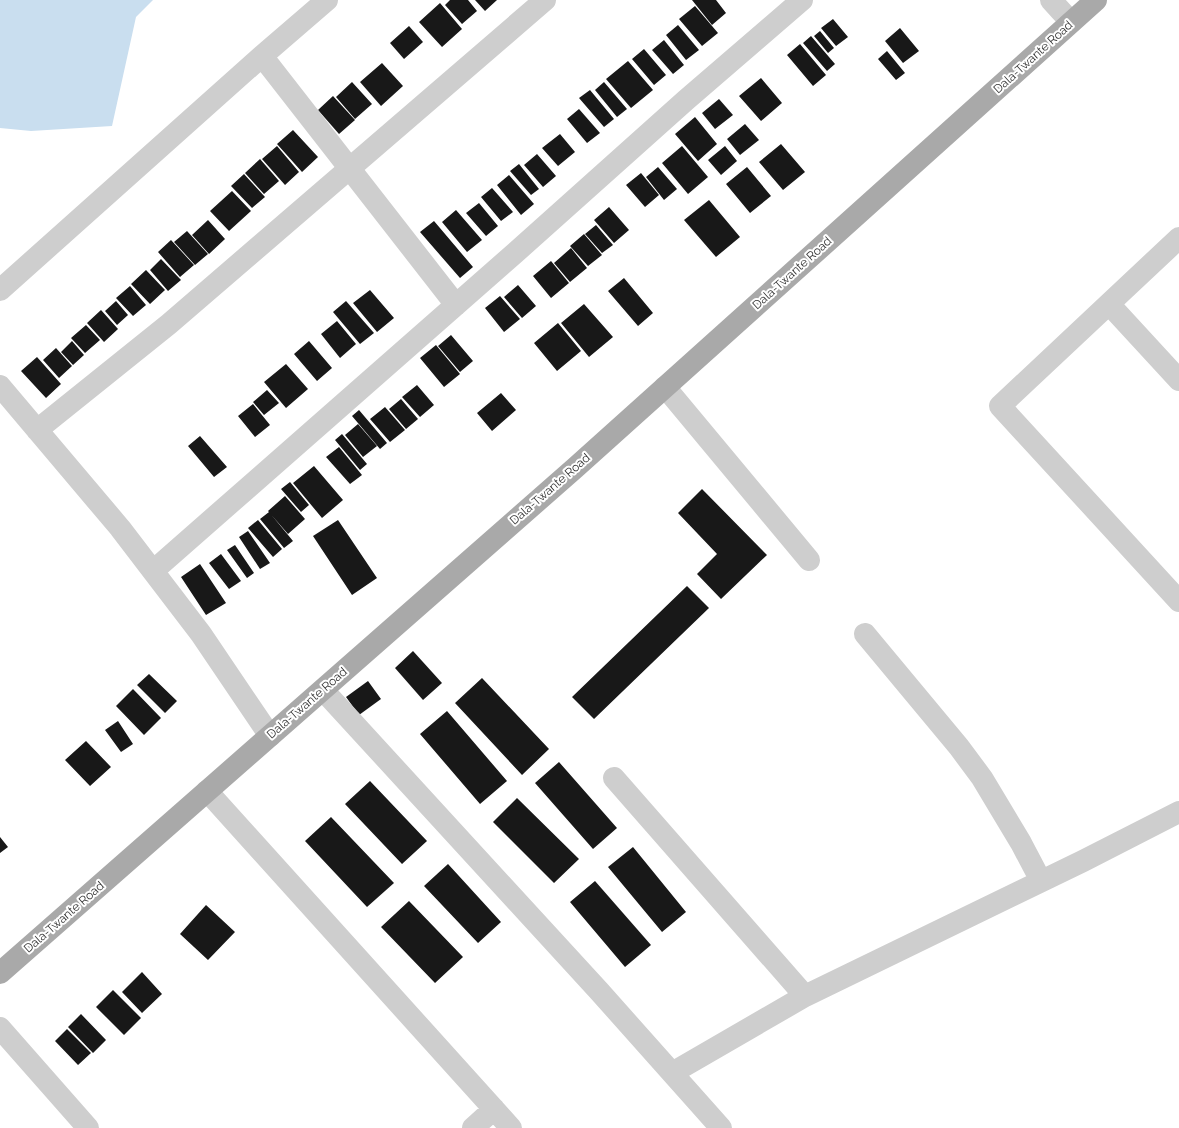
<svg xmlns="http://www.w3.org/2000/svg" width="1179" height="1128" font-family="Raleway,sans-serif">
  <rect width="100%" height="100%" fill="#fff"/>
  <path fill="#c9deef" d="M0,0H153L136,17L112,126L31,131L0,128Z"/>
  <path fill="#181818" d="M450,0H468L477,11L462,24L445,5Z
    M475,0H497L485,11Z
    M692,0H716L726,13L712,25Z
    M440,3L462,29L442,47L419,22Z
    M695,6L718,33L702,46L679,19Z
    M833,19L848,37L836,46L821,28Z
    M678,25L699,50L686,60L666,35Z
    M409,26L423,42L404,59L390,43Z
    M900,28L919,51L903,63L885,41Z
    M820,31L834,48L828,53L814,36Z
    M811,36L835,64L827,71L803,43Z
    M664,40L684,65L673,74L652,50Z
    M800,44L826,75L813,86L787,55Z
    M644,49L666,75L654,85L632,59Z
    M887,51L905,73L896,80L878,59Z
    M628,61L653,90L631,108L606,79Z
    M382,63L403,86L381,106L360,82Z
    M761,78L782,103L761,121L739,96Z
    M352,82L372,104L355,119L336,97Z
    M604,82L627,109L617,117L595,90Z
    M590,90L614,119L604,127L579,98Z
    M333,96L355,120L339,134L318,110Z
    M719,99L733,115L715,129L702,113Z
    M579,109L600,133L587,143L567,119Z
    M695,117L717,144L698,161L675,134Z
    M745,124L759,140L740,155L727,139Z
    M293,130L318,157L302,172L277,144Z
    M560,134L575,152L558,166L542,148Z
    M781,144L805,172L783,190L759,162Z
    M277,146L299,172L285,185L262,159Z
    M682,146L708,177L688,194L662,163Z
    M725,146L737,161L721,175L708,160Z
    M537,154L556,176L543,187L524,165Z
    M260,159L279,181L264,194L245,173Z
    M519,164L539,189L531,195L510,171Z
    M658,167L677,189L664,200L646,177Z
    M747,167L771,196L750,213L726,184Z
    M641,173L659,195L645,207L626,185Z
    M244,174L265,197L252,208L231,186Z
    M509,175L534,204L521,215L497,185Z
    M492,188L513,212L501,221L481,197Z
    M232,191L251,211L229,231L210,211Z
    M709,200L740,237L716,257L684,220Z
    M479,203L498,226L486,236L466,213Z
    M609,207L629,230L614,243L594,220Z
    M456,210L482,240L467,252L442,222Z
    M208,220L225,239L209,254L192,235Z
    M434,221L473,267L460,278L420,232Z
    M596,225L613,245L602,253L585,234Z
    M187,231L208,254L195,265L174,242Z
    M584,234L602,255L588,266L570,246Z
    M171,240L194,265L180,277L158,252Z
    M571,248L587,268L570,282L554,263Z
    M161,259L181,280L168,291L150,270Z
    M551,261L569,283L551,298L533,276Z
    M146,270L165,290L150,304L131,284Z
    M624,278L653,313L638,326L608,291Z
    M518,285L536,306L522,318L504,297Z
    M130,286L146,305L133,316L116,298Z
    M370,290L394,318L377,332L353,303Z
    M500,296L520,319L504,332L485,308Z
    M116,301L128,315L117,325L105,311Z
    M346,301L374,333L360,344L333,312Z
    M584,304L613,337L589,357L561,323Z
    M101,310L118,329L104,342L87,323Z
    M337,321L356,344L340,358L321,334Z
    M558,323L581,351L557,371L534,343Z
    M86,325L100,340L85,353L71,338Z
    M451,335L473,361L460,372L438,346Z
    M72,341L84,355L73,365L61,352Z
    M309,341L332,368L317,381L294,354Z
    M436,345L460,374L444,387L420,358Z
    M56,348L72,366L59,378L43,360Z
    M37,357L61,384L46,398L21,371Z
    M286,364L308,389L286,408L264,382Z
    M417,385L434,405L420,417L402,397Z
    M267,390L279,403L264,415L253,402Z
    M501,393L516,410L492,431L477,413Z
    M401,399L418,419L406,429L389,409Z
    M253,404L270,425L255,437L238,416Z
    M385,407L405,430L390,442L370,419Z
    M359,410L387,443L380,449L352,416Z
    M358,424L377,446L363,457L345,435Z
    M342,434L367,464L360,470L335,440Z
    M200,436L227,467L214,477L188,446Z
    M339,447L362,475L350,484L326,457Z
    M314,466L343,500L322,518L293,483Z
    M290,482L309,505L301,512L281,489Z
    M702,489L767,555L721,599L697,574L717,554L678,513Z
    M285,496L305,519L288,534L268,511Z
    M269,512L293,541L284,548L260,519Z
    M258,520L282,549L273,557L248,528Z
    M338,520L377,578L352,595L313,536Z
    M248,531L270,563L260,569L239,537Z
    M235,545L254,573L247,578L227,550Z
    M221,554L241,581L229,589L209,563Z
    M200,564L226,603L206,615L181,577Z
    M687,586L709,608L594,719L572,697Z
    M413,651L442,683L423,700L395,668Z
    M149,674L177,701L165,713L137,685Z
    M482,678L549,749L522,775L455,703Z
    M368,681L381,699L359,715L346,697Z
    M133,689L161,718L144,735L116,706Z
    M447,711L507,781L480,804L420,734Z
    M118,721L133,744L121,752L105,730Z
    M86,741L111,767L90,786L65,760Z
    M559,762L617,828L593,849L535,783Z
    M370,781L427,841L402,864L345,804Z
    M517,798L579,859L554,883L493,822Z
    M331,817L394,883L367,907L305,841Z
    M0,837L8,847L0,853Z
    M633,847L686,912L662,932L608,867Z
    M448,864L501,922L478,943L424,886Z
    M595,881L651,945L625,967L570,902Z
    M409,901L463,957L435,983L381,927Z
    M206,905L235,932L208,960L180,934Z
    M142,972L162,994L142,1013L122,992Z
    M113,990L141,1018L124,1035L96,1007Z
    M81,1014L106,1040L93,1053L68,1027Z
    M67,1029L91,1053L78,1065L55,1041Z"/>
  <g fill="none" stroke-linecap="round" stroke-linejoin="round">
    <path stroke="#cecece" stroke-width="22" d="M1051,0L1071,22
      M262,56L456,305
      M1179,238L1000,406L1179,601
      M0,290L262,56L327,0
      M1109,304L1179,380
      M0,386L120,528L201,634L270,736
      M665,387L809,560
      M37,430L169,324L545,0
      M153,571L515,253L686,100L802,0
      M865,634L959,747L982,778L1021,843L1041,881
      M323,690L599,991L721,1128
      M614,778L805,996
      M207,791L511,1128
      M0,1028L88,1128
      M672,1073L805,996L1083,861L1179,812
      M473,1128L494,1109"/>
    <path stroke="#a9a9a9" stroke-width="22" d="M0,973L575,468L1096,0"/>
  </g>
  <g text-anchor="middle" stroke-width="4" stroke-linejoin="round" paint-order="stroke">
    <g font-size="12" fill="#313131" stroke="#fff">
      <text transform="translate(1033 57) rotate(-42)" y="4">Dala-Twante Road</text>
      <text transform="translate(792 273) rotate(-42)" y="4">Dala-Twante Road</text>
      <text transform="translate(550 489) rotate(-41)" y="4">Dala-Twante Road</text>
      <text transform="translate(307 703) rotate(-41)" y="4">Dala-Twante Road</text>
      <text transform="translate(64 917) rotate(-41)" y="4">Dala-Twante Road</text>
    </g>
  </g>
</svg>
